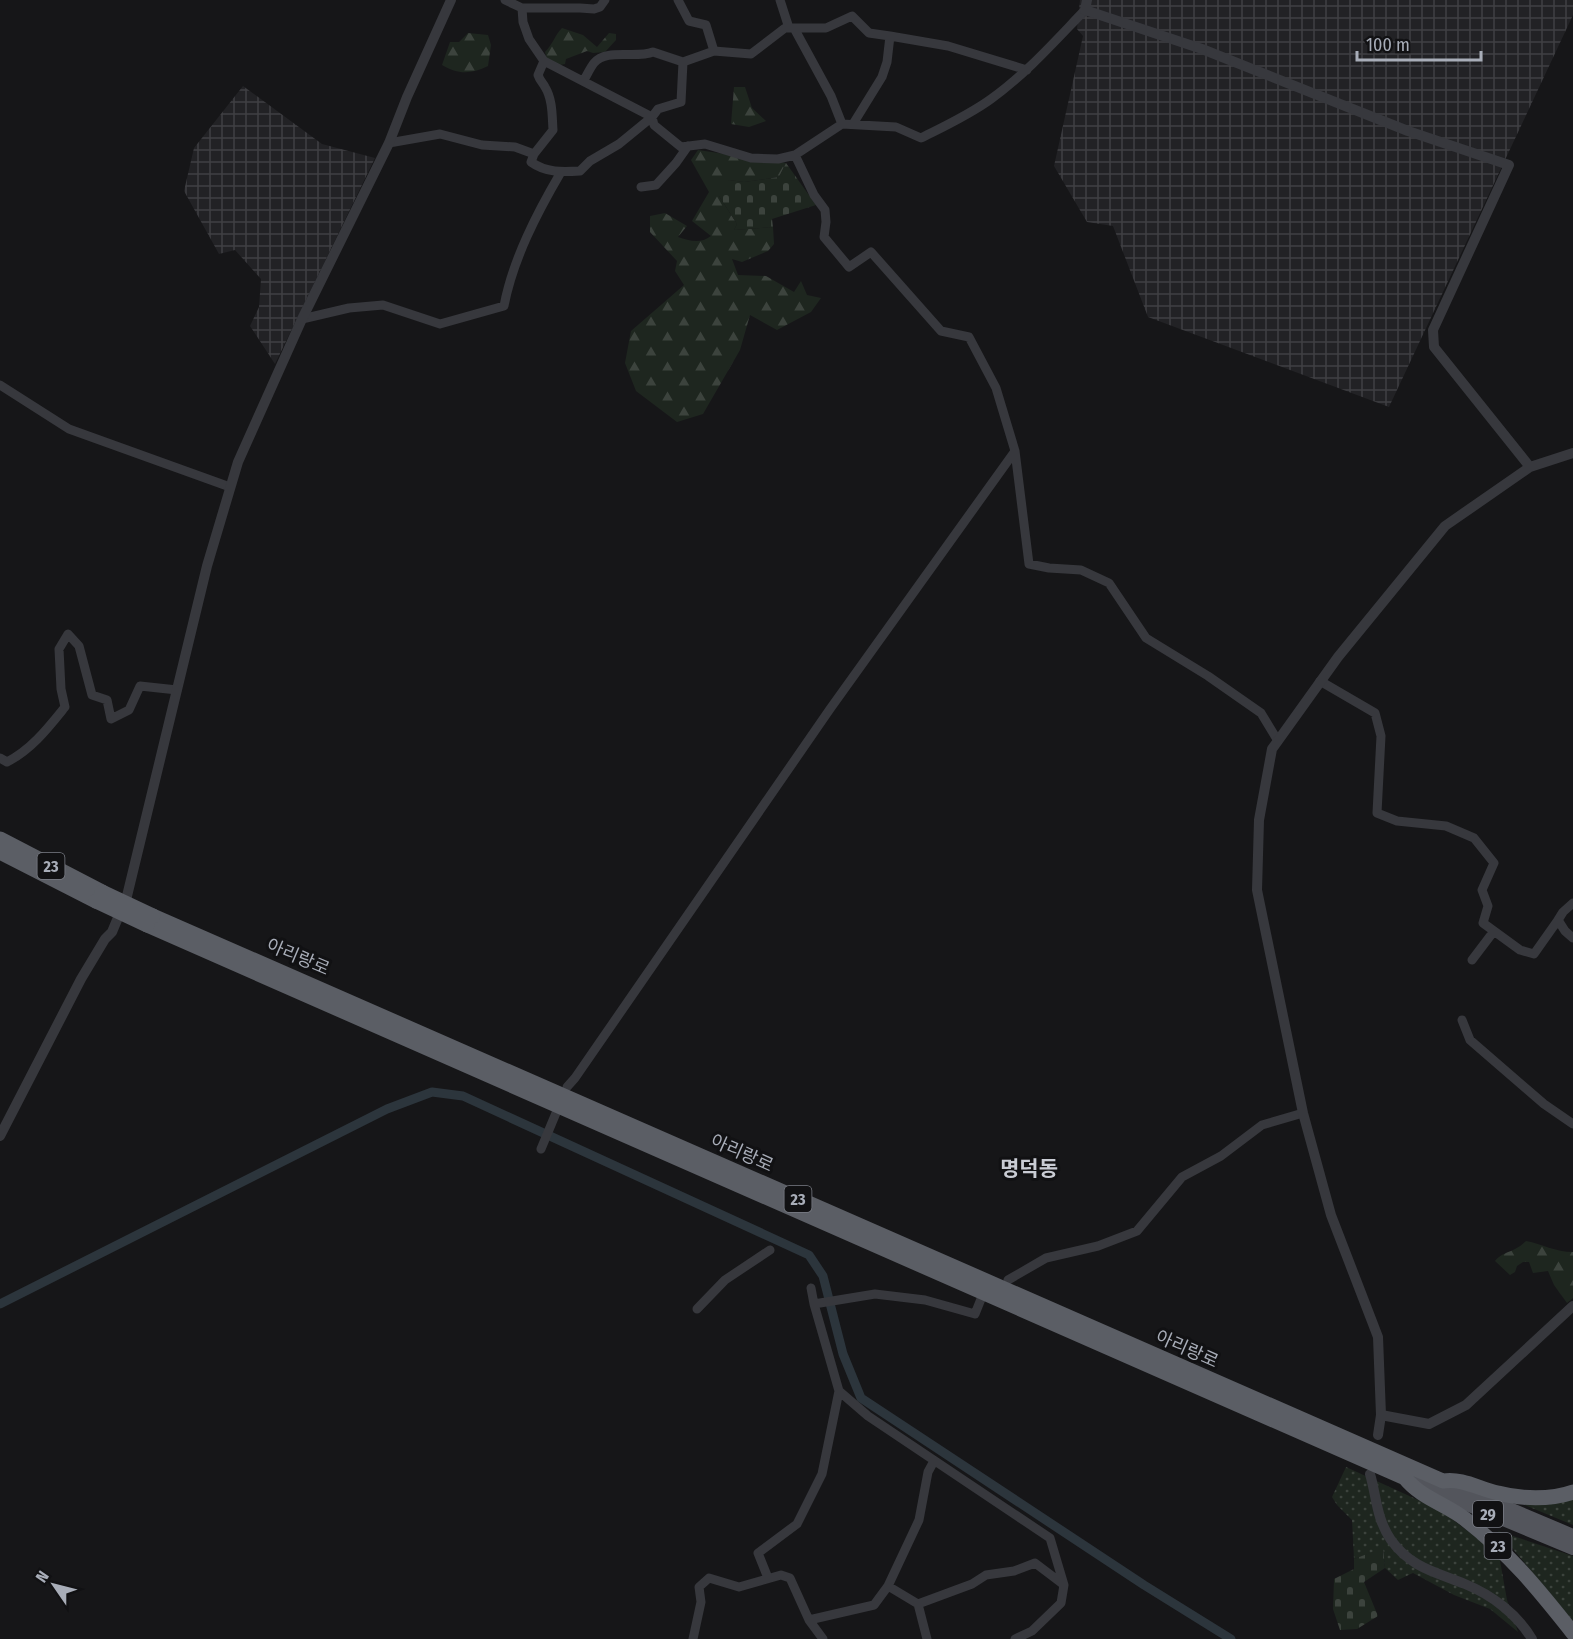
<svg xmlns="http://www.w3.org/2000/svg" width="1573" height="1639" font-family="'Fira Sans Condensed','Noto Sans KR',sans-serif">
  <defs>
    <pattern id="industrial-grid" width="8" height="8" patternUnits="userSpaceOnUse" patternTransform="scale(1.5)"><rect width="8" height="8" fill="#222225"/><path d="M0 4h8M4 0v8" fill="none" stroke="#3f3f43"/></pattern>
    <pattern id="grass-dots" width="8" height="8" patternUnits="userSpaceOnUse" patternTransform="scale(1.5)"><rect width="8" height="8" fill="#1e261f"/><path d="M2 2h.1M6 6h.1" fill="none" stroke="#3c433d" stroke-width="1.8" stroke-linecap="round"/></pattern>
    <pattern id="forest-firs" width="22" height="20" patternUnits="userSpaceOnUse" patternTransform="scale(1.5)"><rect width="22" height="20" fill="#1e261f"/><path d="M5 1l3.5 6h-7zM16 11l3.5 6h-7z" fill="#3c433d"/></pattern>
    <pattern id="cemetery-stones" width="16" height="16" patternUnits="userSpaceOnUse" patternTransform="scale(1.5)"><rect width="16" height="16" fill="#1e261f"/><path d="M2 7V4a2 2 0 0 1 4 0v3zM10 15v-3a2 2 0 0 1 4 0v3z" fill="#3c433d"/></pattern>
  </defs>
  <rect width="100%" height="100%" fill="#161618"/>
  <path fill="url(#industrial-grid)" d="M1080,0H1573V15L1389,407L1148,317L1113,226L1087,222L1054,166L1083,36L1077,29Z
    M243,86L322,144L375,158L275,364L250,326L259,307L261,279L235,250L219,254L184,191L194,148Z"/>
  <path fill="url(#grass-dots)" d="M1346,1467L1440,1510L1499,1555L1507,1600L1518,1632L1490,1609L1454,1595L1413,1573L1398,1580L1385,1568L1383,1549L1354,1559L1352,1520L1337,1505L1332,1497Z
    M1573,1498V1525L1520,1503Z
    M1498,1531L1573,1556V1621Z"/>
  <path fill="url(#forest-firs)" d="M562,28L583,35L597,47L609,33L616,34V40L605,52L593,53L587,51L566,59L565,64L560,65L547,60L545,52C553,44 555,35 562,28Z
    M468,33L488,35L491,45L488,66C471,74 459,75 442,65L450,42H459Z
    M734,87H745L752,108L766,121L749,127L731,124Z
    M698,150L786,163L779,177L744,182L729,180L719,196L737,224L734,230L773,227L774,244L768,251L742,262L732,259L738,275L766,276L794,292L801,281L807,295L821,298L811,312L777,330L750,315L740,350L703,414L677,422L636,391L625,363L631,331L684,285L675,271L677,261L650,232V216L665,213L687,226L678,237C689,241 701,244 711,236L692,221L709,192L691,160Z
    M1526,1241C1542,1244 1555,1252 1573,1252V1298L1567,1303L1554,1285L1548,1271L1533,1273L1529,1262H1523L1517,1266L1515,1272L1510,1275L1495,1261C1503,1251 1514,1253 1526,1241Z"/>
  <path fill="url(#cemetery-stones)" d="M786,163L816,205L772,219L773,227L734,230L737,224L719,196L718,186L729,180L744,182L779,177Z
    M1383,1548L1385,1568L1364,1582L1378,1616L1357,1629L1340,1630L1333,1609L1334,1579L1354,1569V1559Z"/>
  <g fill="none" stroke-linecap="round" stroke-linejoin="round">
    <path stroke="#2c353c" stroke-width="9" d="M0,1304L387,1109L432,1092L463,1096L809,1255L823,1276L843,1354L861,1398L1144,1585L1231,1639"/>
    <path stroke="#37383d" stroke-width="9" d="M505,0L522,8L523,22L529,39L544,61L652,117L654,125L681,147L705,144L751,158L778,159L795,155L842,124L896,127L921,138C945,126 969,115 991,99C1026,74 1055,41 1085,10
      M678,0L689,21L706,25L714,51L751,54L785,28H826L852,16L869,33L890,36
      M780,0L789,28
      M522,8H580L594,9L600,7L605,0
      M794,28L831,96L842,124
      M544,61L538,75C540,81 543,83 545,87C553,100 552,117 553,130L534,154L531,162C546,173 563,172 580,171L590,161L619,144L652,117L658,109L681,102L683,62
      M584,80C587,75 590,68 594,63C606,48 636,59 653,52L683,62L714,51
      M853,124L882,77L887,62L890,36L948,46L1027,70
      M389,143L440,134L482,145L515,147L534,154
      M795,155L814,195L825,210L826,222L824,237L849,267L871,252L941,331L969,337L996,388L1015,451L1029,564L1049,568L1081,570L1109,583L1146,638L1208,676L1261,713L1278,741
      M641,187L656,185L676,163L688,146
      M302,319L349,308L383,305L440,324L504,306C513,259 537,213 561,172
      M0,385L69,429L230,487
      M1320,681L1375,713L1381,736L1377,813L1397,821L1446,826L1474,838L1494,863L1482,890L1488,906L1483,923L1520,950L1534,954L1558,920
      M0,758L7,762C32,749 48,728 65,707L61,689L59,649L68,634L79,646L92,695L107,700L111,719L129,710L140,686L177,690
      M1573,903L1563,912L1558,920L1565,931L1573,938
      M1472,960L1494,931
      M1462,1020L1470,1040L1544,1104L1573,1124
      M567,1087L575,1078L830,709L1015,451
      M541,1149L556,1113
      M1008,1280L1046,1258L1098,1246L1137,1231L1182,1177L1221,1156L1262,1125L1303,1113
      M811,1288L814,1304L839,1391L868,1416L1050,1538L1064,1585L1061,1603L1032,1631L1015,1639
      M814,1304L875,1294L925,1300L975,1314L981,1299
      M697,1309L725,1280L770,1250
      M768,1578L758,1553L797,1524L822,1474L839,1391
      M918,1604L972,1584L986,1575L1014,1571L1035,1563L1064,1585
      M809,1620L874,1605L888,1586
      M693,1639L701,1602L699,1587L709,1578L739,1587L781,1575L790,1578L809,1620L823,1639
      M927,1639L918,1604L888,1586L919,1520L928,1472L934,1461"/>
    <path stroke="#37383d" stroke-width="10" d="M1087,0L1085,10L1202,49L1408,131L1509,165L1433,330L1434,347L1530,467
      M0,1136L81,979L105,939L112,932L127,896L207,566L238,462L302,319L389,143L407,97L451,0
      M1381,1415L1429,1424L1466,1405L1573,1306
      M1378,1435L1381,1415L1378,1337L1331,1215L1303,1113L1257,890L1259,820L1272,749L1338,657L1445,526L1530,467L1573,453
      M1370,1474C1377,1498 1376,1518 1391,1540C1411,1568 1436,1572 1465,1584C1492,1595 1517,1614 1532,1639"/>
    <path stroke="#53555c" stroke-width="14" d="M1412,1481L1573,1548
      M1445,1482L1573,1536"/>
    <path stroke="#5b5e65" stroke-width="15" d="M0,839L102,892
      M0,852L96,901
      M153,916L1443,1481C1463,1478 1479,1489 1498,1493C1520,1499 1551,1500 1573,1492
      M147,925L1405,1478C1421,1498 1446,1504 1465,1519C1510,1554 1539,1590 1573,1633"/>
    <path stroke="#5b5e65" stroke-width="15" d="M102,892L153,916
      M96,901L147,925"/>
  </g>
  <g text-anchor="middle" stroke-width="6" stroke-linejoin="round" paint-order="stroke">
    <g fill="#111113" stroke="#7b7e86" stroke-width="1.5">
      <rect x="37.5" y="853" width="27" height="26" rx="4.5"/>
      <rect x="784.5" y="1186" width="27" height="26" rx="4.5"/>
      <rect x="1473" y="1501" width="30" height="26" rx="4.5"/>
      <rect x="1484.5" y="1533" width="27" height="26" rx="4.5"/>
    </g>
    <g font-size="16" font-weight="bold" fill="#a8adb8">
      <text x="51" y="872">23</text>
      <text x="798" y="1205">23</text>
      <text x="1488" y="1520">29</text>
      <text x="1498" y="1552">23</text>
    </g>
    <g font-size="18" fill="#a8adb8" stroke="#111113">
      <text transform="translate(298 957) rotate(23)" y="6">아리랑로</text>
      <text transform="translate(742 1153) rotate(24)" y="6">아리랑로</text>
      <text transform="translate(1187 1349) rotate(24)" y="6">아리랑로</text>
    </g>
    <g font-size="21" font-weight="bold" fill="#c9ccd4" stroke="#111113">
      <text x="1029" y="1176">명덕동</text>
    </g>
  </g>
  <g transform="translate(54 1585) rotate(305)" stroke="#111113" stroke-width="4.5" paint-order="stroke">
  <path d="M0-4.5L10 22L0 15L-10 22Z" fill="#a8adb8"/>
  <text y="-9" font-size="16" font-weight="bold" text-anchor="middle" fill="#a8adb8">N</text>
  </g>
  <path d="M1357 51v9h124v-9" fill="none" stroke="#a8adb8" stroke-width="3"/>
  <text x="1366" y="51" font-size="18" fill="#a8adb8" stroke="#111113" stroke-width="4.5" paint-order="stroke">100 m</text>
</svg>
